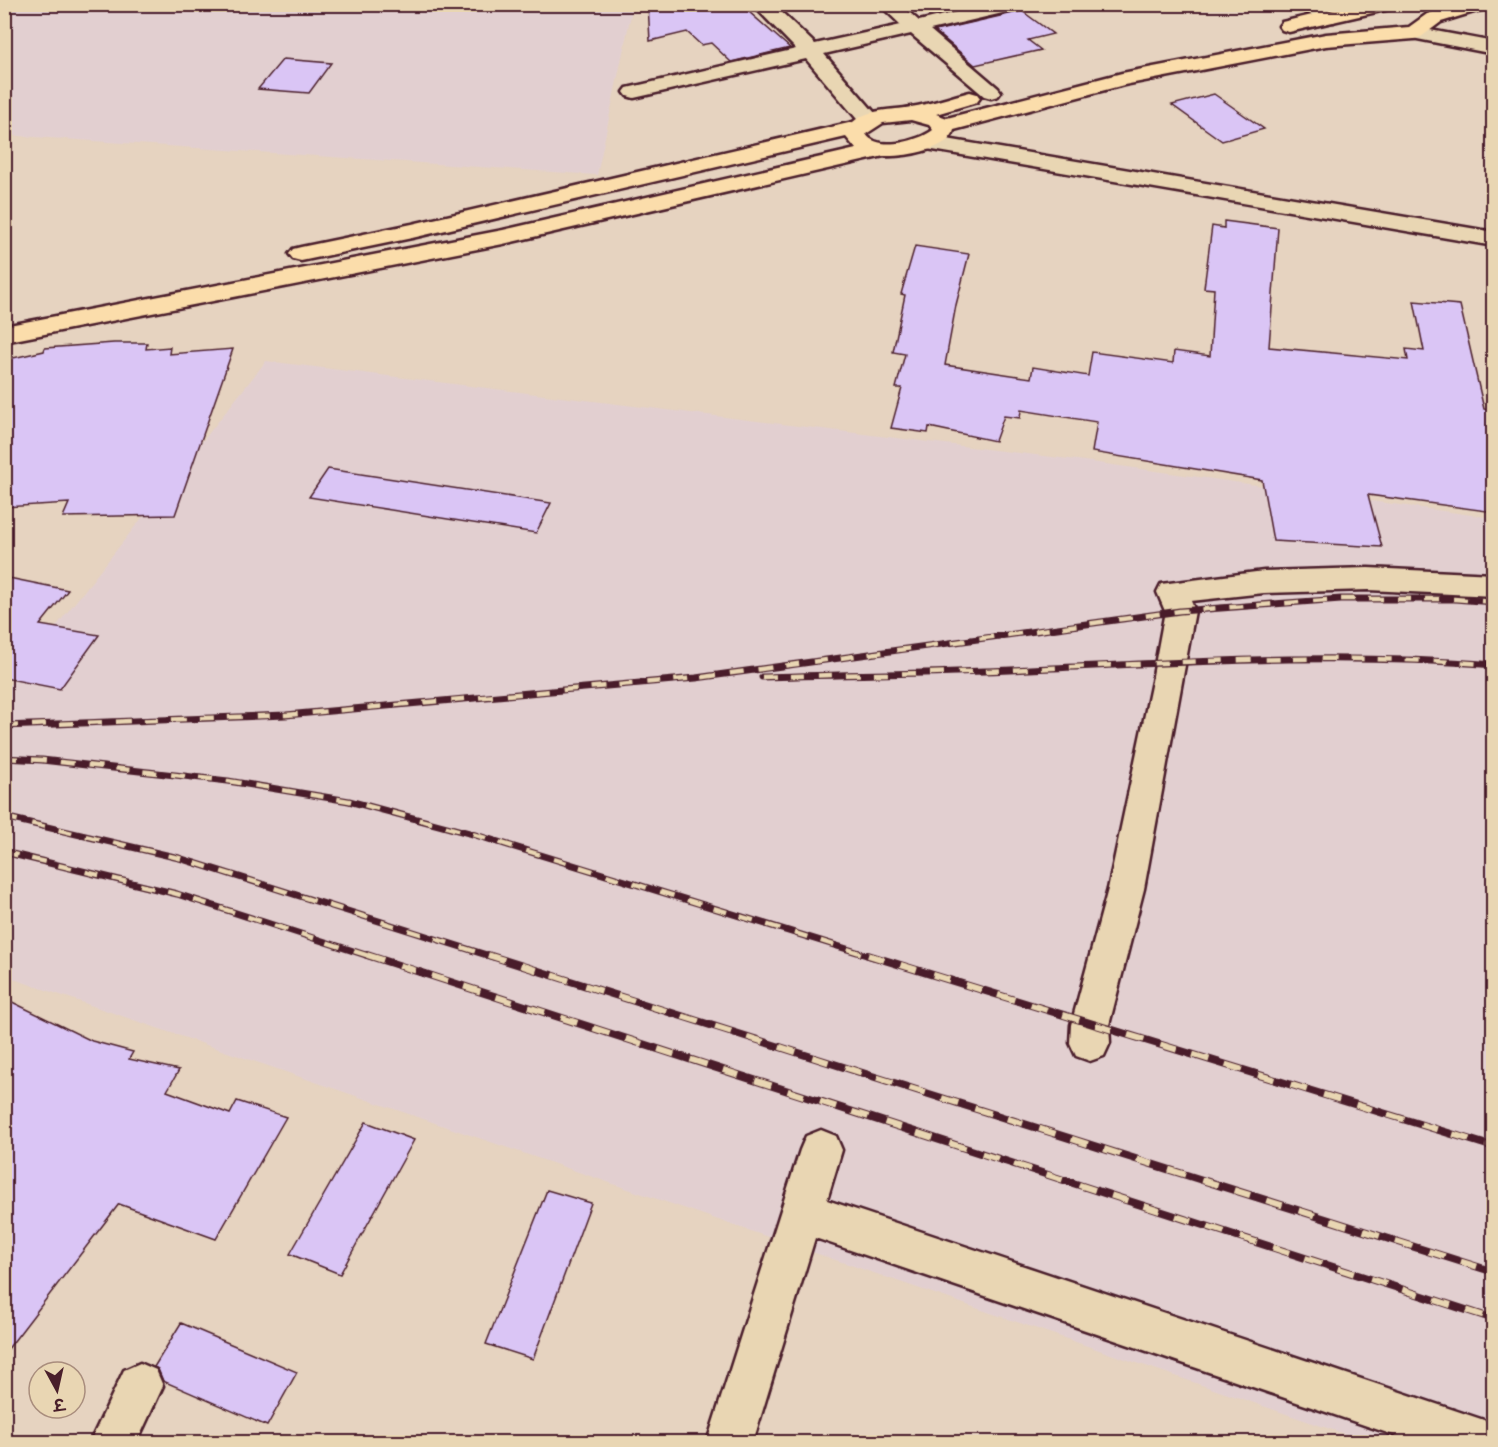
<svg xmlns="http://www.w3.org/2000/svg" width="1498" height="1447" font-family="Delius,'Playpen Sans Deva',sans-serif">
  <rect width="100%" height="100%" fill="#e6d3c0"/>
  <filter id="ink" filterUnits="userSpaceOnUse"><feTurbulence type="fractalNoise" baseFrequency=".0167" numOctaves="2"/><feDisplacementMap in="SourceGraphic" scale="12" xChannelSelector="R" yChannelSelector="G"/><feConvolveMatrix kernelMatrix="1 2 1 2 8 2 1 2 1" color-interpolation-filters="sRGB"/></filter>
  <g filter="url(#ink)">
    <path fill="#e2cfd0" d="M4,5H633L597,175L5,135Z
      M266,361L1077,460L1493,518V1442H1368L5,976V691Z"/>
    <path fill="#dac5f5" stroke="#4a1f2b" stroke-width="1.5" d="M648,4H747L748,11L790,48L731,62L711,43L701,45L687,32L650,41Z
      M1022,11L1053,34L1028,40L1041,50L975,65L935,31Z
      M283,59L331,63L309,93L258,89Z
      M1214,94L1264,129L1222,141L1172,105Z
      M1224,221L1278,228L1269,347L1408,360L1406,349L1424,351L1414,301L1460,305L1484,409L1494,410V512L1368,495L1382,547L1273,541L1262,480L1092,452L1097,422L1021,410L1020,418L1004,416L995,441L929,427L928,433L891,428L902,388H896L905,354L893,352L905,295L901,294L915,246L969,254L956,305L945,365L1031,378L1033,367L1088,376L1092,352L1173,363L1174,351L1210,356L1214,289L1204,288L1212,226L1224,228Z
      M114,343H147L146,349L170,347L169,354L233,349L175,515L63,517L69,503L4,507V360L44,351L45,348Z
      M328,469L551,503L536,533L309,497Z
      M4,577L68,590L40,625L99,635L60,689L4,678Z
      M4,998L92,1041L133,1052L129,1059L179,1070L167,1091L230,1114L237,1101L286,1117L216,1239L119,1204L4,1354Z
      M366,1122L414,1140L340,1274L290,1254Z
      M547,1190L591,1203L533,1359L486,1344Z
      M181,1323L297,1372L267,1426L163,1381L158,1369L154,1367Z"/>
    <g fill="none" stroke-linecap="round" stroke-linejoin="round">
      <defs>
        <path id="minor" d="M752,4H773L815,44L901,25L879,4H900L919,21L990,4H1026L1024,8L930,30L998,88L1001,92L998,96L991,98L984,96L911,34L824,54L881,120L878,125L870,126L862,125L806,59L634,98L627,96L624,92L627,88L796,49Z
          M1298,4H1320L1337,18L1334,22H1320Z
          M1414,27L1494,42V54L1407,37L1404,33L1407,29Z
          M929,136L1494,232V246L921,148L918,143L921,138Z
          M1368,568L1494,574V596L1368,590L1264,593L1191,601L1195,611L1144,889L1109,1025L1110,1043L1104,1056L1090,1061L1076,1056L1070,1043L1071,1025L1108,889L1152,681L1165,611L1157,592L1161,584L1264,571Z
          M821,1130L836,1136L842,1150L827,1200L1481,1419L1494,1424V1442H1414L815,1238L753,1442H707L800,1150L806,1136Z
          M140,1363L156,1370L163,1386L137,1442H90L124,1370Z"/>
        <path id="major" d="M1359,4H1396L1394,8L1289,32L1282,30L1279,26L1282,22Z
          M1458,4H1489L1487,8L1441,22L1421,37L1414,39L1326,46L1124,85L954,130C950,150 903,157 884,156L503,244L4,342V326L503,230L856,149L846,137L412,238L301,261L293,259L289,254L293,249L301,247L412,224L853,122C870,108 891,111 911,107C931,104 950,97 970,92L977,94L980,98L977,102L936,114L947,118L1122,73L1326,34L1409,27L1427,14ZM911,120L929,125L933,130C919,141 877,152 866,134L883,123Z"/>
      </defs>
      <use href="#minor" stroke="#4a1f2b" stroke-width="5"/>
      <use href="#major" stroke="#4a1f2b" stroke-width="5"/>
      <use href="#minor" fill="#e9d6b3" fill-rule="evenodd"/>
      <use href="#major" fill="#fbddab" fill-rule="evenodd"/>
      <defs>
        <path id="rail-far1" d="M762,677C851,674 941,674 1030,669C1185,662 1339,652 1494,665
          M4,726L286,715L696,678L1180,611L1341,599H1454L1494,602
          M4,758L42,760L228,781L349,801L469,833L873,957
          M4,817L179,858L493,957
          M4,852L177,894L372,957"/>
        <path id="rail" d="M367,955L1494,1319
          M488,955L1494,1272
          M868,955L1494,1147"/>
      </defs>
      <use href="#rail-far1" stroke="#4a1f2b" stroke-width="7"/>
      <use href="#rail" stroke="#4a1f2b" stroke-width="8"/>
      <use href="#rail-far1" stroke="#e9d6b3" stroke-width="4.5" stroke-dasharray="14" stroke-linecap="butt"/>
      <use href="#rail" stroke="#e9d6b3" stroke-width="6" stroke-dasharray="17" stroke-linecap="butt"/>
    </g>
  </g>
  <rect width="1498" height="1447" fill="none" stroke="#e9d6b3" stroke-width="24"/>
  <rect x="12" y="12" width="1474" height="1423" fill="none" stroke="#4a1f2b" stroke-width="2" filter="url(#ink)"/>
  <g transform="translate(57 1390) rotate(172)"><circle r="28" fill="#e9d6b3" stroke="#a98d7d" stroke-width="1.5"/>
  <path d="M0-4.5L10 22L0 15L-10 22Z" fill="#4a1f2b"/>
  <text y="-9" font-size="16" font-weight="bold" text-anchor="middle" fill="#4a1f2b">उ</text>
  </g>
</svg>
